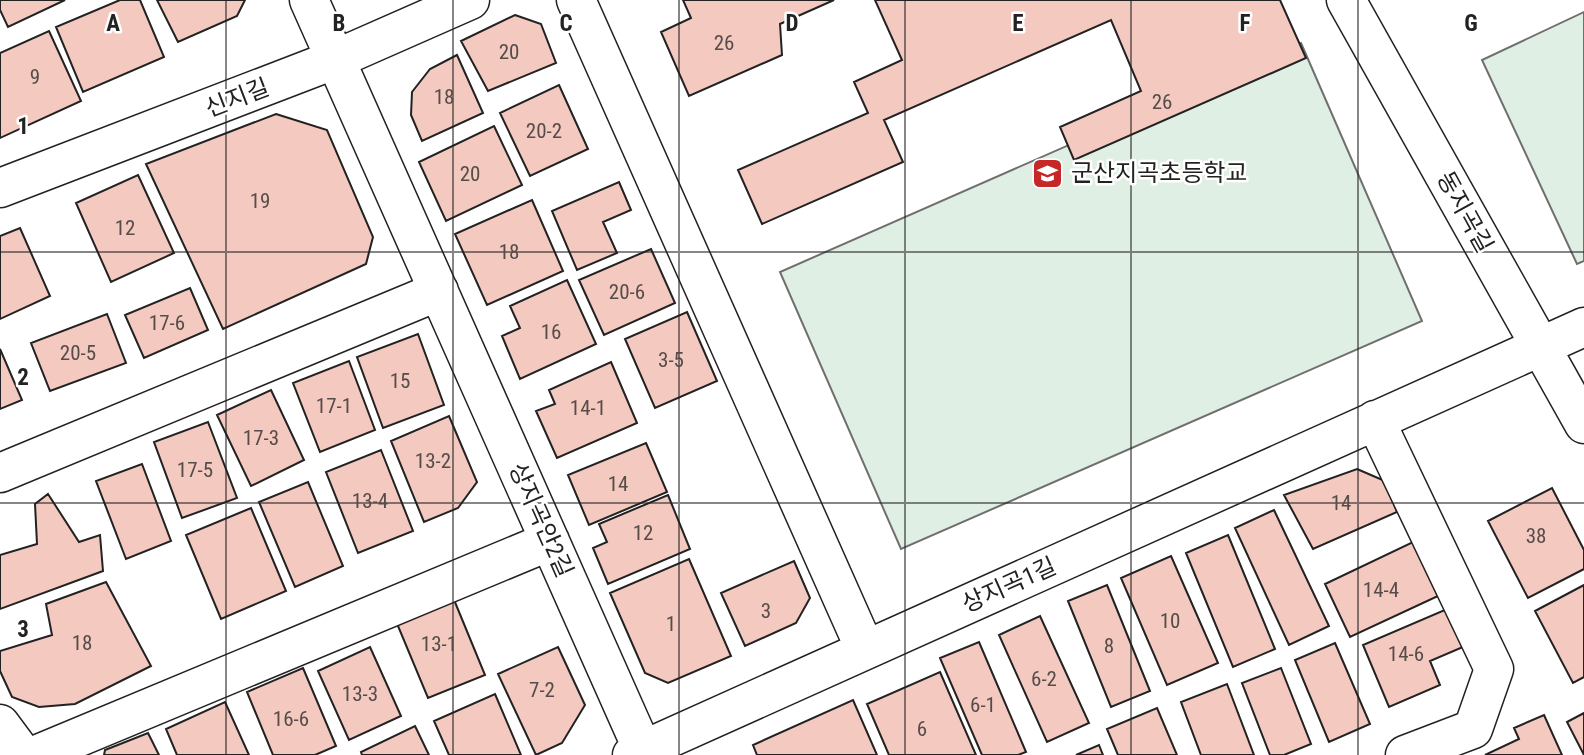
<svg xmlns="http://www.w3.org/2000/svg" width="1584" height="755" font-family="'Roboto Condensed','Noto Sans KR',sans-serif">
  <rect width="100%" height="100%" fill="#fff"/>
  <path fill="#e0efe3" stroke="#6f6f6f" stroke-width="2" d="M1584,12V261L1577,264L1482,60Z
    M1301,43L1422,321L901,549L780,272Z"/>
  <path fill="#f3c9c0" stroke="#222" stroke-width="2" d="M0,0H65L8,27L0,10Z
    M120,0H140L164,57L83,92L56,27Z
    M157,0H245L237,16L178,42Z
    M683,0H834L780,24L782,55L689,96L661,32L691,18Z
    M875,0H1280L1306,58L1074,160L1060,127L1141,91L1111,20L884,120L903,162L762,224L738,170L868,113L854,82L902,60Z
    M515,15L541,24L556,63L488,91L461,41Z
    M49,31L81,101L0,138V53Z
    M457,55L483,113L422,141L411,115L412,92L430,69Z
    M559,85L588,149L530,176L500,113Z
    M276,114L327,130L373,237L366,264L223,329L146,164Z
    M494,126L522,185L446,221L419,162Z
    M138,175L174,253L111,282L76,203Z
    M619,182L631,210L603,222L617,253L577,270L552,211Z
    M532,200L563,271L487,305L455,234Z
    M20,228L50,296L0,319V236Z
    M651,249L675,303L604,335L579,280Z
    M567,280L596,344L520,379L502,336L520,328L510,306Z
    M190,288L208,330L144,358L125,315Z
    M687,312L717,381L655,408L625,339Z
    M107,314L126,363L50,391L31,343Z
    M418,334L444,405L383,428L357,357Z
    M0,349L22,400L0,409Z
    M349,361L375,430L320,452L293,383Z
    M611,362L637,423L557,458L536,411L555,404L549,390Z
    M271,390L304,460L251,486L217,415Z
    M449,416L477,482L458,508L424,522L391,441Z
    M208,422L237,498L182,518L154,442Z
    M646,443L667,492L589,525L568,475Z
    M381,450L413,531L358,553L326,472Z
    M142,464L171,541L126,559L96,481Z
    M1357,469L1385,481L1397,512L1313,549L1284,495Z
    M308,482L343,566L295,587L259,502Z
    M1552,488L1584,550V569L1528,598L1488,521Z
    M48,494L79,542L100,535L103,571L0,609V555L37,544L35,504Z
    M668,495L690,549L608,584L593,548L607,542L599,524Z
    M251,508L286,591L221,619L186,535Z
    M1274,510L1329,626L1289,645L1235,528Z
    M1228,535L1275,649L1233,667L1186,553Z
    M1413,542L1438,596L1350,637L1325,584Z
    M1171,556L1218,663L1167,685L1121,578Z
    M689,559L731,656L668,683L645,673L610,593Z
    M794,561L810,598L796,623L745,646L721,593Z
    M106,582L151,666L75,704L39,707L12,697L0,671V651L52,635L46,604Z
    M1107,585L1150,691L1111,707L1068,601Z
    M1584,585V677L1573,683L1535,611Z
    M450,590L485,675L428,698L393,614Z
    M1447,609L1463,647L1430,661L1440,685L1389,707L1363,645Z
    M1040,616L1089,723L1047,742L999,635Z
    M979,642L1026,752L1018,755H982L940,658Z
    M1335,643L1370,724L1329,742L1295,660Z
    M370,647L401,716L349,740L318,671Z
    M558,647L585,705L562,743L536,755L498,674Z
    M303,668L336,746L315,755H273L247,692Z
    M1281,668L1311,744L1284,755H1270L1242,683Z
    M940,672L976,755H889L867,704Z
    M1227,684L1254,755H1201L1181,702Z
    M495,694L521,755H449L434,721Z
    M853,700L877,755H757L753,745Z
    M225,702L249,755H177L166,729Z
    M1157,708L1177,755H1118L1107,729Z
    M1584,713V755L1567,722Z
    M1544,715L1562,755H1485L1519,739L1514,728Z
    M415,726L429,755H362L361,752Z
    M148,733L159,755H104L105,750Z
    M1099,745L1103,755H1076Z"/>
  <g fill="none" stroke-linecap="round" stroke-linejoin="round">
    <defs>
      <path id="minor" d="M309,0L645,755
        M576,0L865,649
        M1346,0L1584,424
        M0,188L336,59L470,0
        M1375,420L1494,669L1473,729L1405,755
        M0,473L439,291
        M0,724L23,755
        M36,755L550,541
        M632,755L1584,327"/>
    </defs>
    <use href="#minor" stroke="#222" stroke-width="41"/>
    <use href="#minor" stroke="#fff" stroke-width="38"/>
  </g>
  <path fill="none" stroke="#222" stroke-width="2" stroke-opacity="0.55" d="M226,0V755M453,0V755M679,0V755M905,0V755M1131,0V755M1358,0V755M0,252H1584M0,503H1584"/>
  <defs>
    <symbol id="school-square" viewBox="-11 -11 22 22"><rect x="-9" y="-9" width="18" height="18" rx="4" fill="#c62828" stroke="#fff"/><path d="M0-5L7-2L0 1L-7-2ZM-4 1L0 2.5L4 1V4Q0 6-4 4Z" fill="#fff"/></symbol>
  </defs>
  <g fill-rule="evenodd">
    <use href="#school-square" x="1030" y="156" width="35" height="35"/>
  </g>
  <g text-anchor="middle" stroke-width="5" stroke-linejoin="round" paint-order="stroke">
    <g font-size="21" fill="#564c4a">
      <text x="724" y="50">26</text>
      <text x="509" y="59">20</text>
      <text x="35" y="84">9</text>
      <text x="444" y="104">18</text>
      <text x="1162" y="109">26</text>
      <text x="544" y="138">20-2</text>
      <text x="470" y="181">20</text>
      <text x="260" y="208">19</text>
      <text x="125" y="235">12</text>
      <text x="509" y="259">18</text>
      <text x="627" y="299">20-6</text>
      <text x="167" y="330">17-6</text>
      <text x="551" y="339">16</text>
      <text x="78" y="360">20-5</text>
      <text x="671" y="367">3-5</text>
      <text x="400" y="388">15</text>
      <text x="334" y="413">17-1</text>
      <text x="588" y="415">14-1</text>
      <text x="261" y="445">17-3</text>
      <text x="433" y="468">13-2</text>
      <text x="195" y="477">17-5</text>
      <text x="618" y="491">14</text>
      <text x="370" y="508">13-4</text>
      <text x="1341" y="510">14</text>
      <text x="643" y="540">12</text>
      <text x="1536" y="543">38</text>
      <text x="1381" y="597">14-4</text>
      <text x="766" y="618">3</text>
      <text x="1170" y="628">10</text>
      <text x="671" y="631">1</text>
      <text x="82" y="650">18</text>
      <text x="439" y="651">13-1</text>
      <text x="1109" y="653">8</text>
      <text x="1406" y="661">14-6</text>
      <text x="1044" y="686">6-2</text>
      <text x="542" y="697">7-2</text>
      <text x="360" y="701">13-3</text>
      <text x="983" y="712">6-1</text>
      <text x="291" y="726">16-6</text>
      <text x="922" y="736">6</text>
    </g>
    <g font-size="24" fill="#222" stroke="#fff">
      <text transform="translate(237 98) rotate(-21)" y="8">신지길</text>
      <text transform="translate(1465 212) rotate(61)" y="8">동지곡길</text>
      <text transform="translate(541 520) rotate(66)" y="8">상지곡안2길</text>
      <text transform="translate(1009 585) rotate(-24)" y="8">상지곡1길</text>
    </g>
    <g font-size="24" fill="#222" stroke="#fff" text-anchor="start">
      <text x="1071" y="181">군산지곡초등학교</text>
    </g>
  </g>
  <g font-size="23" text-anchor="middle" font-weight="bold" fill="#222" stroke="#fff" stroke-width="5" stroke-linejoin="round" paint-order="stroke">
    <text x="113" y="31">A</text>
    <text x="339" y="31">B</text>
    <text x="566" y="31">C</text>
    <text x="792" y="31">D</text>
    <text x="1018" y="31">E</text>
    <text x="1245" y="31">F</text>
    <text x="1471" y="31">G</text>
    <text x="23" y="134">1</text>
    <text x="23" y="385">2</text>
    <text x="23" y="637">3</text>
  </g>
</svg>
